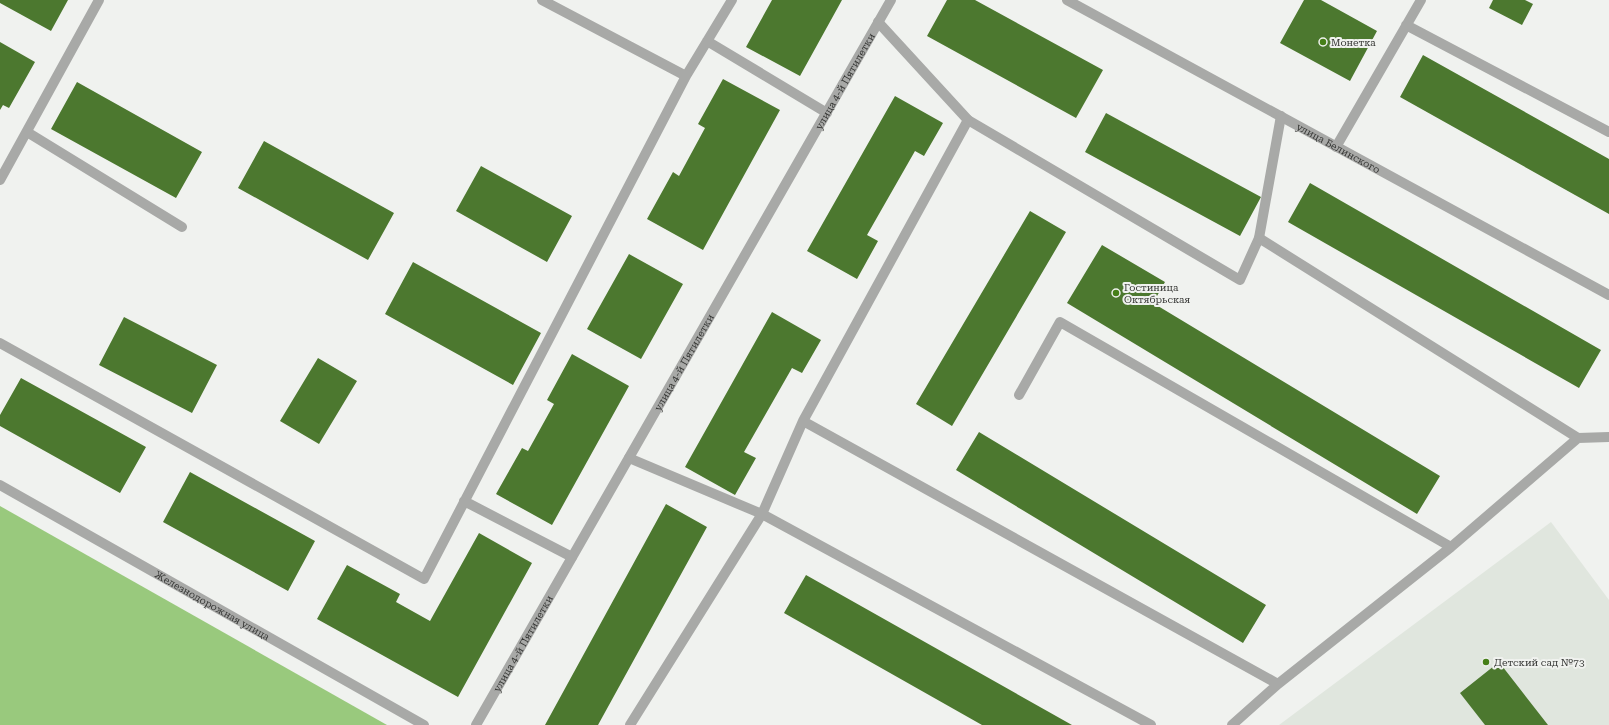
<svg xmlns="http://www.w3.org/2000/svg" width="1609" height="725" font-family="'Roboto Serif',serif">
  <rect width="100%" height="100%" fill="#f0f2ef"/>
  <path fill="#e0e6de" d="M1551,522L1609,600V725H1279Z"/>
  <path fill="#99c97d" d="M0,506L387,725H0Z"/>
  <path fill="#4c782f" d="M0,0H68L51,31L0,3Z
    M772,0H842L800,76L746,47Z
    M947,0H975L1103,70L1076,118L927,36Z
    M1304,0H1321L1377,31L1350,81L1280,43Z
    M1493,0H1525L1533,4L1522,25L1489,8Z
    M0,42L35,62L9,108L3,105L0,110Z
    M1423,55L1609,159V214L1400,97Z
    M723,79L780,110L703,250L647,219L673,172L679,176L705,128L698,124Z
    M77,82L202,152L176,198L51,129Z
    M895,96L943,123L924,156L915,151L867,235L878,241L857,279L807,251Z
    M1106,113L1261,197L1240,236L1085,152Z
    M264,141L394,213L368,260L238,188Z
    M481,166L572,216L547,262L456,211Z
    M1310,183L1601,350L1579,388L1288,222Z
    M1030,211L1066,232L952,426L916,404Z
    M1102,245L1165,282L1153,303L1440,476L1417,514L1067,303Z
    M629,254L683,284L641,359L587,329Z
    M413,262L541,333L513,385L385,314Z
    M772,312L821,340L802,373L792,368L744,452L756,458L735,495L685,467Z
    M124,317L217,365L192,413L99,365Z
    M572,354L629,386L552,525L496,494L522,448L528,451L554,404L547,400Z
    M318,358L357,381L319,444L280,421Z
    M21,378L146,447L120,493L0,426V415Z
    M979,432L1266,605L1243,643L956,470Z
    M190,472L315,541L288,591L163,522Z
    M666,504L707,527L598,725H545Z
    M479,533L532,563L458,697L317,619L347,565L400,594L396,602L430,621Z
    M806,575L1072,725H982L784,613Z
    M1499,662L1548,725H1485L1460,693Z"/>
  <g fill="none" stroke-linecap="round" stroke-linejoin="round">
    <path stroke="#a8a9a7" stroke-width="10" d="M542,0L686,76
      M1406,25L1609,132
      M707,41L827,113
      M27,132L182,227
      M1336,147L1421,0
      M0,180L99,0
      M0,343L424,579L686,76L732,0
      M1019,395L1060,322L1451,547
      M803,421L1278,684
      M629,458L762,514L1151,725
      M464,501L572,557
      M630,725L762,514L803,421L968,120L1240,280L1259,238L1578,438
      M1232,725L1278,684L1451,547L1578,438L1609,437"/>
    <g stroke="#a8a9a7" stroke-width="10">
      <path id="s1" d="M1067,0L1609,295"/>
      <path d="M878,22L968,120"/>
      <path d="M1259,238L1281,116"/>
    </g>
    <g stroke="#a8a9a7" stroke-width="10">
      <path id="s2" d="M0,485L424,725"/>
      <path id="s3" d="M476,725L891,0"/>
    </g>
  </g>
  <g fill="#467f18" stroke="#f0f2ef" stroke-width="1.5">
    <circle cx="1323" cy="42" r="4"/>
    <circle cx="1116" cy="293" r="4"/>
    <circle cx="1486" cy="662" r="4"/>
  </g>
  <g text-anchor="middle" stroke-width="4" stroke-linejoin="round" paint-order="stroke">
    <g font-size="10" fill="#353634" stroke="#f0f2ef" text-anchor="start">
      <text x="1331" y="46">Монетка</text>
      <text x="1124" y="291">Гостиница<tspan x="1124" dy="12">Октябрьская</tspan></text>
      <text x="1494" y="666">Детский сад №73</text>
    </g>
    <g font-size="10" fill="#353634" stroke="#f0f2ef">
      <text dy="4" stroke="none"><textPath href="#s3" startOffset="742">улица 4-й Пятилетки</textPath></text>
      <text dy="4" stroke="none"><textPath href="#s1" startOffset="309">улица Белинского</textPath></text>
      <text dy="4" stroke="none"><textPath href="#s3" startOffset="418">улица 4-й Пятилетки</textPath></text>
      <text dy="4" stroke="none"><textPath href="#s2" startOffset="244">Железнодорожная улица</textPath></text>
      <text dy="4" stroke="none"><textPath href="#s3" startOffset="94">улица 4-й Пятилетки</textPath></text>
    </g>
  </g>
</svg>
